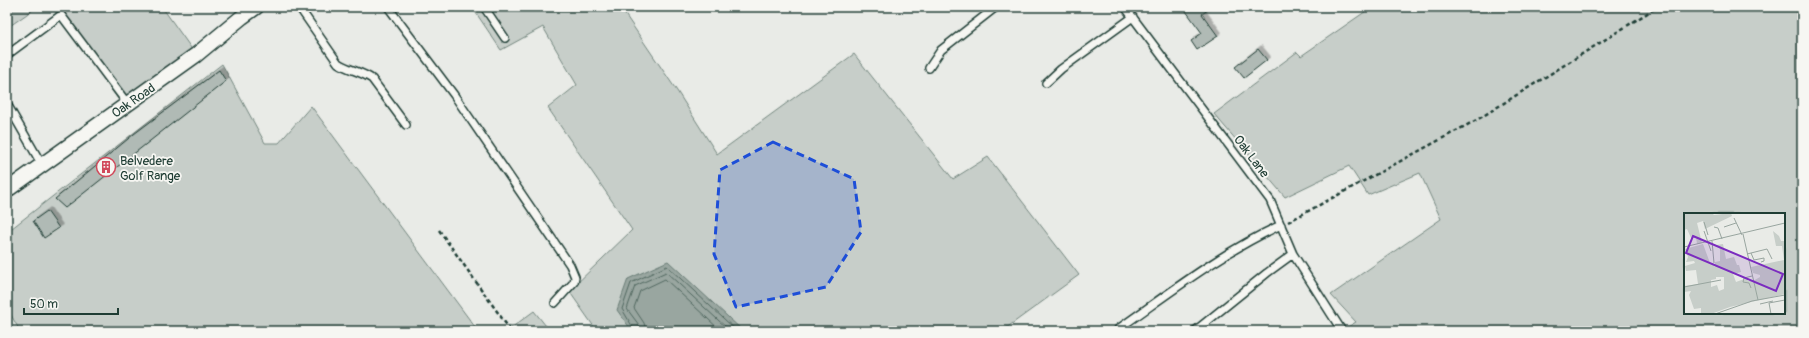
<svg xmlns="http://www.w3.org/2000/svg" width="1809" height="338" font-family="Pangolin,sans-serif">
  <defs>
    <filter id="shadow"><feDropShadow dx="3.5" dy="-3.5" stdDeviation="0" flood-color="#0004"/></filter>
  </defs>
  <rect width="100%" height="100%" fill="#e9ebe7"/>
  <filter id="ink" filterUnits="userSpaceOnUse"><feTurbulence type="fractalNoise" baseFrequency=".025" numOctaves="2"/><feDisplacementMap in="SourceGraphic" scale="8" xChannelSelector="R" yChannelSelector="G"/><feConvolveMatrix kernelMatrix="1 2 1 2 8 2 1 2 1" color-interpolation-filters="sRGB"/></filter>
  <g filter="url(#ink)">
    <path fill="#c7cec9" stroke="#73867e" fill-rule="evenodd" d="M7,7H37L7,28Z
      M52,7H162L196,55L123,106Z
      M472,7H620L677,91L717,154L854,54L953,179L988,157L1079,275L1002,331H597L569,291L632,230L548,108L577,85L543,27L501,50Z
      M1372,7H1802V331H1341L1356,322L1331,295L1441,219L1420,173L1368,195L1349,166L1285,197L1214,114L1297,52L1301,56ZM1685,214H1784V313H1685Z
      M222,64L265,143H279L311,106L478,331H20L7,308V232Z
      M534,311L550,331H507Z"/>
    <path fill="#99a6a0" stroke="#687c75" d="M668,261L743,331H632L617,310L628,279Z"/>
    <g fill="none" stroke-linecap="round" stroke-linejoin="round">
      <path stroke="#50675f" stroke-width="1" d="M635,331L622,309L631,283L667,266L737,331
        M640,331L639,325L627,309L635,286L666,272L730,331
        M646,331L644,323L634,308L640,291L665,279L721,331"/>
    </g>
    <path fill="#b0bab5" stroke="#1f3d34" filter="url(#shadow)" d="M1183,7H1212L1202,14L1218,36L1197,50L1191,41L1202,33Z
      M1258,49L1267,60L1244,78L1235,67Z
      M219,70L226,81L65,208L55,199L134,134Z
      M47,211L59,228L44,238L33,221Z"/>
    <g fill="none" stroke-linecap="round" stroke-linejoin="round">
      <defs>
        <path id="lane" d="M299,7L338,63C349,70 362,72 372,79L406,125
          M388,7L454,95L570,265L575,277L574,282L555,303
          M484,7L505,38
          M1125,7L1270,200L1293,254L1342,331
          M7,55L61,15L127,103
          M929,68L941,50L996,7
          M1046,83L1061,69L1133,17
          M7,104L42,165
          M1118,329C1171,292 1222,252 1281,225
          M1195,331L1267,273L1293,254"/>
        <path id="street" d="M7,190L196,55L242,17L256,7"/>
      </defs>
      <use href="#lane" stroke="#1f3d34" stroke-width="10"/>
      <use href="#street" stroke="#1f3d34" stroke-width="17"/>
      <path stroke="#1f3d34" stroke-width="2.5" stroke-dasharray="4 3" stroke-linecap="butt" d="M1288,222L1480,118L1657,7
        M439,230L511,331"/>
      <use href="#lane" stroke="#f6f6f2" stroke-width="7"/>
      <use href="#street" stroke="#f6f6f2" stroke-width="14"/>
    </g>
  </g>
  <path fill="#1d4ed8" fill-opacity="0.2" stroke="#1d4ed8" stroke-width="3" stroke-dasharray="8 5" stroke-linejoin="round" d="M773,142L854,179L861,232L826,287L736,307L714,254L720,170Z"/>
  <defs>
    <symbol id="building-ring" viewBox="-11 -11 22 22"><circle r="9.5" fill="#f6f6f2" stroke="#d1495b" stroke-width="1.5"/><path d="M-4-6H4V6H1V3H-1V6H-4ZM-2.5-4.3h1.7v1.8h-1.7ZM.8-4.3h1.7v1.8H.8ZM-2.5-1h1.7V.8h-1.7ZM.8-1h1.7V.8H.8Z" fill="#d1495b"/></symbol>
  </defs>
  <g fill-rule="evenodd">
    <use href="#building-ring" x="95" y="156" width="22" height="22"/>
  </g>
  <g text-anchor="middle" stroke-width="3.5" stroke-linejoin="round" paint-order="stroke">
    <g font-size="13" fill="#1f3d34" stroke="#f6f6f2">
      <text transform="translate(133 100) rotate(-35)" y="5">Oak Road</text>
      <text transform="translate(1252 156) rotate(53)" y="5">Oak Lane</text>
    </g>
    <g font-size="13" fill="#1f3d34" stroke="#f6f6f2" text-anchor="start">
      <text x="120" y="165">Belvedere<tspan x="120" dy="15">Golf Range</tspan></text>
    </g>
  </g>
  <g transform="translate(1684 213)">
    <rect width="101" height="101" fill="#e9ebe7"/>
    <path d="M0,0H28L30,2L47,0L48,3L21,16L19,8L13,10L18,30L13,31L12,24L7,25L3,16L0,17ZM89,18L95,23L97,28H101V81L46,94L27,101H17V95L10,96L5,82L7,78L0,79V73L14,71L12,57L2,58L1,53L11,50L10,48L2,49L4,44L1,36L19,31L26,50H29L31,54V49L36,48V36L32,32L39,31L42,46L50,44L53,52H55L57,59L49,61L52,69L63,65L64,68H69L76,64V62L69,60L67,54L100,47L98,33H92ZM32,64H40V76L35,78L33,72L27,74V67L32,66Z" fill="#c7cec9" fill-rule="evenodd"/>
    <path fill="none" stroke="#98a59f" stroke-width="1" d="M50,5L58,22M20,9L24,22M30,14L34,15L38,26M40,14L52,10M20,18L27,38M59,21L74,87M28,28L30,50M0,34L101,10M67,40L70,47L80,45V48L77,49M63,41L83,36L88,46M0,74L37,67M67,75L65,70L59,69L60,65L68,63M76,91L89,88M31,101L68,88L101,82M87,101L85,90L101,87"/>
    <path fill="#7b2cbf" fill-opacity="0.15" stroke="#7b2cbf" stroke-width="2" d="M9,23L99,61L92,78L2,40Z"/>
    <rect width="101" height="101" fill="none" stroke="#1f3d34" stroke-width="2"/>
  </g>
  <rect width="1809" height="338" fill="none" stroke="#f6f6f2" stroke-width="24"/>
  <rect x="12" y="12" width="1785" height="314" fill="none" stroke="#1f3d34" stroke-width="1.5" filter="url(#ink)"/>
  <path d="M24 308v6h94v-6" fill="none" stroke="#1f3d34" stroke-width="2"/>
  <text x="30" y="308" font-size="12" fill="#1f3d34" stroke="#f6f6f2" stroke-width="3" paint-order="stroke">50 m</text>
</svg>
